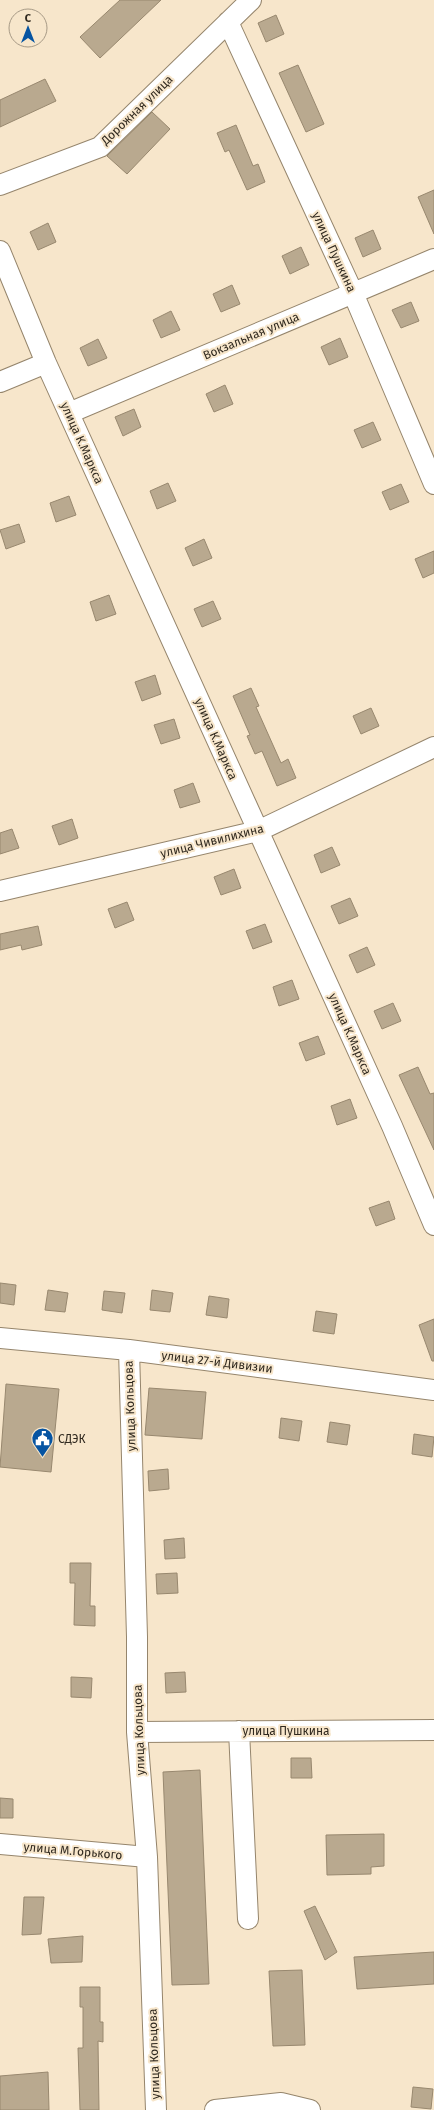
<svg xmlns="http://www.w3.org/2000/svg" width="434" height="2110" font-family="'Fira Sans',sans-serif">
  <rect width="100%" height="100%" fill="#f7e6cb"/>
  <path fill="#b9a98f" stroke="#98886f" d="M120,0H161L100,58L80,37Z
    M276,15L284,34L266,42L258,23Z
    M298,65L324,124L306,132L279,73Z
    M45,79L56,101L0,127V100Z
    M152,112L170,129L127,174L107,156Z
    M236,125L253,166L258,164L265,182L247,190L229,150L225,152L217,133Z
    M434,190V234L418,197Z
    M48,223L56,242L38,250L30,232Z
    M373,230L381,249L363,257L355,238Z
    M301,247L309,265L290,274L282,256Z
    M232,285L240,304L221,312L213,294Z
    M411,302L419,321L401,328L392,310Z
    M171,311L180,330L161,338L153,320Z
    M340,338L348,357L329,365L321,347Z
    M98,339L107,358L88,366L80,348Z
    M225,385L233,404L214,412L206,394Z
    M134,409L141,427L123,436L115,417Z
    M373,422L381,440L362,448L354,430Z
    M168,483L176,501L157,509L150,491Z
    M401,484L409,502L390,510L382,492Z
    M69,496L76,515L56,522L50,503Z
    M19,524L25,542L6,549L0,530Z
    M204,539L212,558L193,566L185,548Z
    M434,551V573L423,578L415,559Z
    M109,595L116,614L96,621L90,602Z
    M213,601L221,619L202,627L194,609Z
    M155,675L161,694L142,701L135,682Z
    M251,688L259,706L256,707L281,763L288,759L296,778L277,786L262,751L255,754L247,736L250,735L233,696Z
    M371,708L379,726L361,734L353,716Z
    M174,719L180,738L161,744L154,725Z
    M193,783L200,802L180,808L174,790Z
    M72,819L78,838L59,845L52,826Z
    M12,829L19,848L0,854V833Z
    M332,847L340,865L321,873L314,855Z
    M234,869L241,888L221,895L214,877Z
    M350,898L358,916L339,924L331,906Z
    M127,902L134,920L115,928L108,909Z
    M265,924L272,942L253,949L246,931Z
    M38,926L42,945L22,950L21,945L0,950V934Z
    M367,947L375,965L357,973L349,955Z
    M292,980L299,999L279,1006L273,987Z
    M393,1003L401,1021L382,1029L374,1011Z
    M318,1036L325,1054L306,1061L299,1043Z
    M418,1067L430,1094L434,1093V1150L399,1075Z
    M350,1099L357,1118L337,1125L331,1106Z
    M389,1201L395,1219L376,1226L369,1208Z
    M0,1283L16,1285L14,1305L0,1303Z
    M48,1290L68,1293L65,1312L45,1310Z
    M152,1290L173,1293L170,1312L150,1310Z
    M104,1291L125,1293L122,1313L102,1310Z
    M209,1296L229,1299L227,1318L206,1315Z
    M316,1311L337,1314L334,1334L313,1331Z
    M434,1319V1361H432L419,1325Z
    M6,1384L59,1389L51,1472L0,1467Z
    M149,1388L206,1392L202,1439L145,1435Z
    M281,1418L302,1421L299,1441L279,1438Z
    M330,1422L350,1425L347,1445L327,1442Z
    M414,1434L434,1437L432,1457L412,1454Z
    M168,1469L169,1489L149,1491L148,1471Z
    M184,1538L185,1558L165,1559L164,1540Z
    M70,1563H91L90,1606H95V1626L74,1625L75,1583H70Z
    M177,1573L178,1593L157,1594L156,1574Z
    M185,1672L186,1692L166,1693L165,1673Z
    M71,1677L92,1678L91,1698L71,1697Z
    M291,1758H311L312,1778H291Z
    M200,1770L209,1984L172,1985L163,1772Z
    M0,1798L13,1799V1818H0Z
    M384,1834V1866L371,1867V1874L327,1875L326,1835Z
    M24,1897H44L41,1934L22,1935Z
    M315,1906L337,1952L325,1960L304,1911Z
    M83,1936L82,1962L51,1963L48,1939Z
    M434,1952V1984L357,1989L354,1957Z
    M302,1970L305,2045L273,2046L269,1971Z
    M80,1987H100V2022H103V2042L98,2041L99,2110H80L78,2048H83V2007H80Z
    M48,2072L49,2110H0V2076Z
    M413,2087L433,2089L431,2109L411,2107Z"/>
  <g fill="none" stroke-linecap="round" stroke-linejoin="round">
    <defs>
      <path id="minor" d="M228,22L353,293L434,484
        M0,185L100,147L251,0
        M0,251L46,363L392,1126L434,1225
        M0,382L46,363
        M69,413L434,259
        M0,891L258,831L434,747
        M0,1338L129,1350L434,1390
        M129,1350L137,1637V1732L147,1857L156,2110
        M239,1731L248,1919
        M137,1732L434,1730
        M0,1844L147,1857
        M215,2110L281,2103L310,2110"/>
    </defs>
    <use href="#minor" stroke="#95856c" stroke-width="22"/>
    <use href="#minor" stroke="#fff" stroke-width="20"/>
  </g>
  <defs>
    <symbol id="civic-pin" viewBox="-11 -11 22 30"><path d="M0 17L-7.5 6A9.5 9.5 0 1 1 7.5 6Z" fill="#0654a2" stroke="#f7e6cb"/><path d="M-.6-6.5H3V-4.5H.6V-3L4-1V1h2V6H-6V1h2V-1L-.6-3ZM-1.2 2.5V6h2.4V2.5Z" fill="#fff"/></symbol>
  </defs>
  <g fill-rule="evenodd">
    <use href="#civic-pin" x="30" y="1426" width="25" height="34"/>
  </g>
  <g text-anchor="middle" stroke-width="4" stroke-linejoin="round" paint-order="stroke">
    <g font-size="12" fill="#30291f" stroke="#f7e6cb">
      <text transform="translate(137 110) rotate(-44)" y="4">Дорожная улица</text>
      <text transform="translate(334 252) rotate(65)" y="4">улица Пушкина</text>
      <text transform="translate(251 336) rotate(-23)" y="4">Вокзальная улица</text>
      <text transform="translate(82 443) rotate(66)" y="4">улица К.Маркса</text>
      <text transform="translate(216 739) rotate(66)" y="4">улица К.Маркса</text>
      <text transform="translate(212 841) rotate(-14)" y="4">улица Чивилихина</text>
      <text transform="translate(350 1034) rotate(66)" y="4">улица К.Маркса</text>
      <text transform="translate(217 1362) rotate(7)" y="4">улица 27-й Дивизии</text>
      <text transform="translate(130 1406) rotate(-92)" y="4">улица Кольцова</text>
      <text transform="translate(139 1730) rotate(-92)" y="4">улица Кольцова</text>
      <text x="286" y="1735">улица Пушкина</text>
      <text transform="translate(73 1851) rotate(5)" y="4">улица М.Горького</text>
      <text transform="translate(154 2054) rotate(-92)" y="4">улица Кольцова</text>
    </g>
    <g font-size="12" fill="#30291f" stroke="#f7e6cb" text-anchor="start">
      <text x="58" y="1443">СДЭК</text>
    </g>
  </g>
  <g transform="translate(28 28)"><circle r="19" fill="#f7e6cb" stroke="#a79a86"/>
  <path d="M0-3L7 15L0 10L-7 15Z" fill="#0654a2"/>
  <text y="-6" font-size="11" font-weight="bold" text-anchor="middle" fill="#30291f">С</text>
  </g>
</svg>
